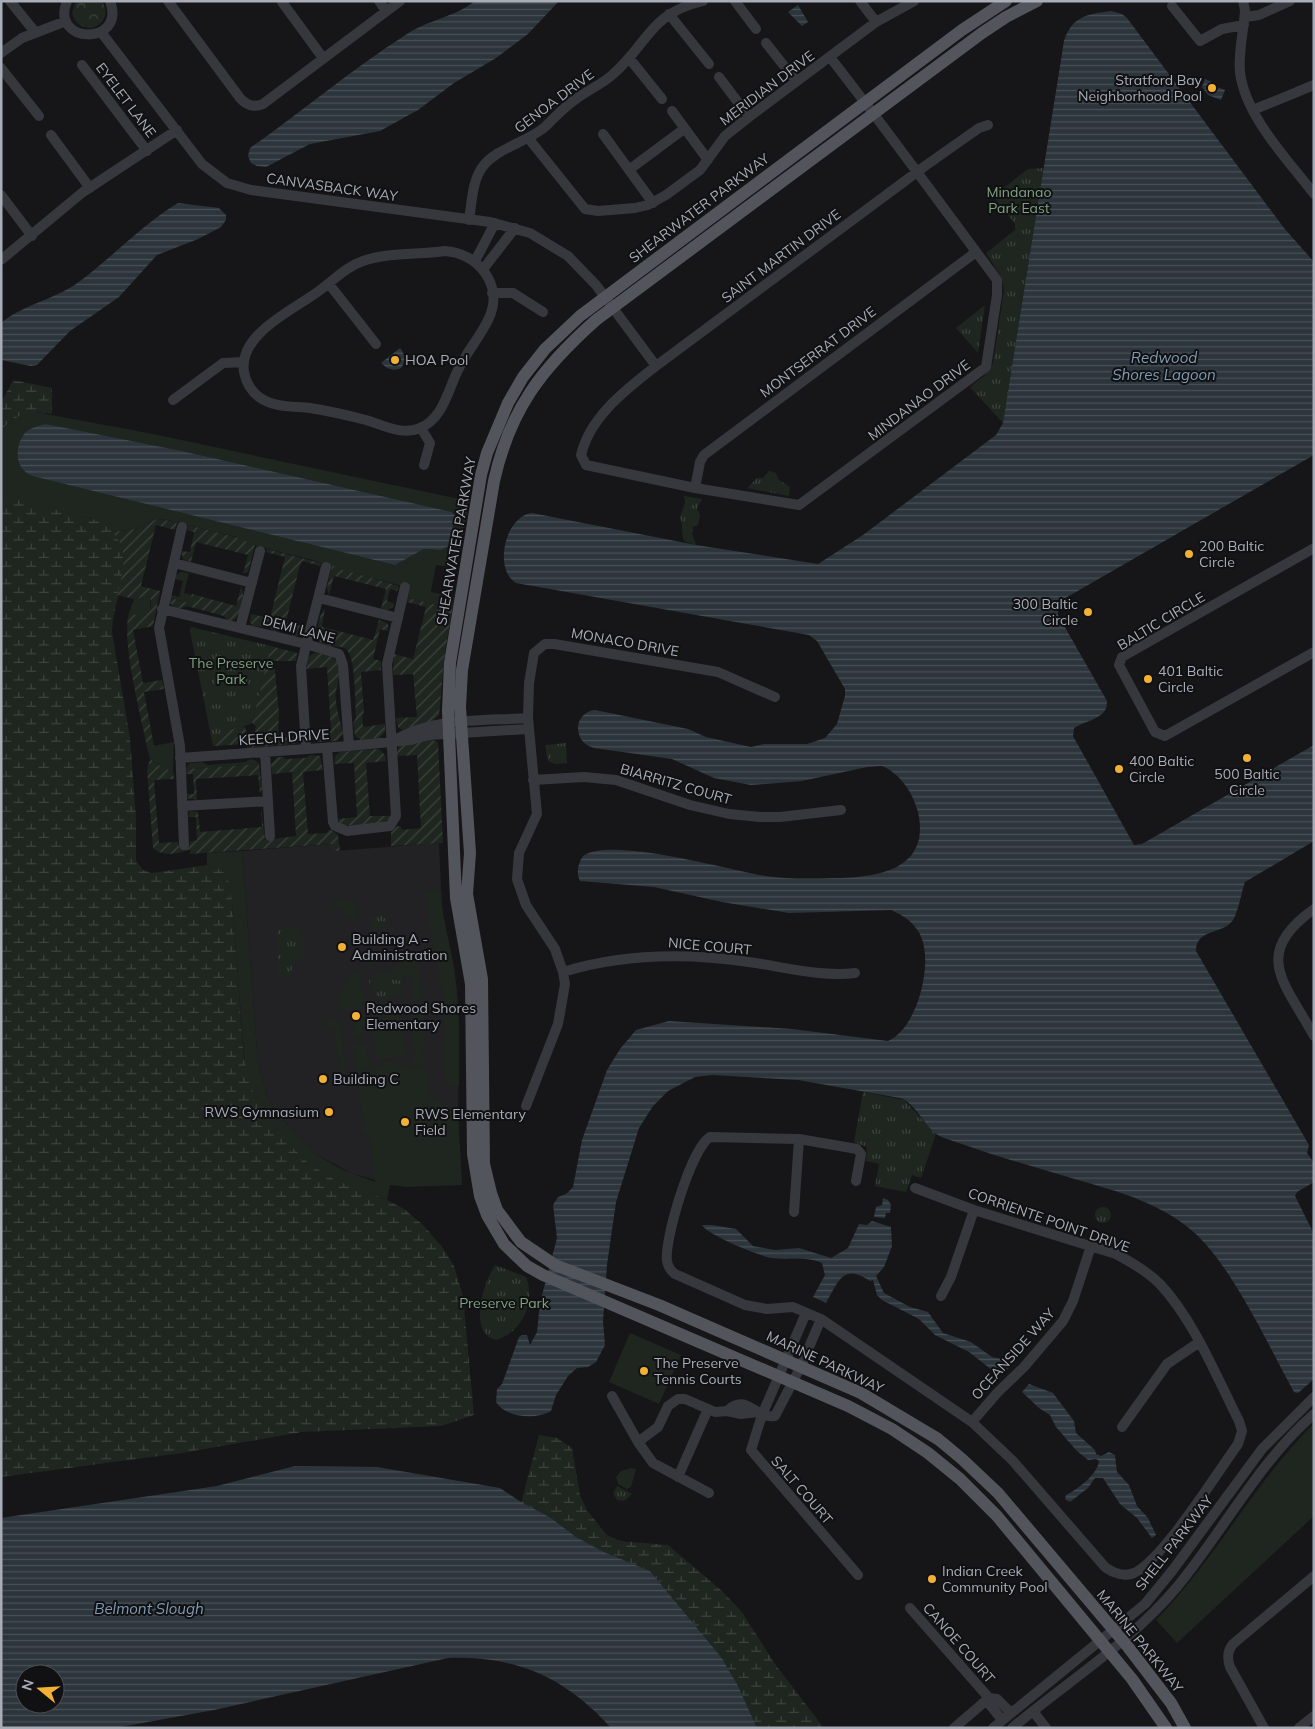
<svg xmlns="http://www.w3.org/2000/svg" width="1315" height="1729" font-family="Mulish,sans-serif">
  <defs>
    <pattern id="forest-crowns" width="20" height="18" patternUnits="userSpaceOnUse" patternTransform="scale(1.25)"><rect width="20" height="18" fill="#1e261f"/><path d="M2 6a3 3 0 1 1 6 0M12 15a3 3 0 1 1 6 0" fill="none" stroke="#3c433d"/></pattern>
    <pattern id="wetland-marsh" width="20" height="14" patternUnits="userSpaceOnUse" patternTransform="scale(1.25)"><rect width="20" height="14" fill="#1e261f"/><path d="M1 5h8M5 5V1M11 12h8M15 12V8" fill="none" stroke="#3c433d"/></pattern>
    <pattern id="park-tufts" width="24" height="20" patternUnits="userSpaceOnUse" patternTransform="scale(1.25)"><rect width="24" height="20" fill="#1e261f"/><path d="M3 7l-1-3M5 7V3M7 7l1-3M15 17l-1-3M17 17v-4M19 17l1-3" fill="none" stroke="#3c433d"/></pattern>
    <pattern id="garden-furrows" width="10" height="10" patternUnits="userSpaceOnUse" patternTransform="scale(1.25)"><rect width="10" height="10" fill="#1e261f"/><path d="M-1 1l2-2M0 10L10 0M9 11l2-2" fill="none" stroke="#3c433d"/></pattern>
    <pattern id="water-rules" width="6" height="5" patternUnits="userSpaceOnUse" patternTransform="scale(1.25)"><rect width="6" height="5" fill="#2c353c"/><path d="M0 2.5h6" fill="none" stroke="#485056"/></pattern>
  </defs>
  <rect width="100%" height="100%" fill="#161618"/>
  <path fill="#222225" d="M439,843L442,909L454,967L459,1021L458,1126L462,1185L396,1186L351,1173L317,1155L288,1126L268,1099L258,1063L242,851L333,844L334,851Z"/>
  <path fill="#1e261f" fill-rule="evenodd" d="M30,411L153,434L469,501L459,558H453L452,567L436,565L431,592L447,595L446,607L408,598L410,588L345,571L313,560L252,545L237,537L167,520L157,519L136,529L112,532L92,519L6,498L1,495V430L20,414ZM46,424L182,451L452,512L455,516L449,546L441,550L424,549L395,565L32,476L28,474Z
    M181,572L189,573L184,593L192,595L189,603L170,598L171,595L179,597L183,581L175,579L176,575Z
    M150,596V609L147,614L140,616L129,613L134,599Z
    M174,742L173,771L163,768L150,759L147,747Z
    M250,759L255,760L259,764L185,769L190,763L202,762L208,765L245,762Z
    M242,851L258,1063L268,1099L288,1126L317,1155L341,1169L375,1182L369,1134L362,1133C366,1120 357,1097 358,1081L376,1067L388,1062L427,1069C427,1084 427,1101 445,1105L444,1108L458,1109L462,1185L407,1187L390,1185L387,1200C369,1193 350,1188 333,1179C290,1156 255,1115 245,1067L232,901L207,865V853Z
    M429,891L441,892C442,923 453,952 456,982C460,1017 459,1051 459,1086H449C440,1078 445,1042 445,1030C445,983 429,938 426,892Z
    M352,899C359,904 359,914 355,921L335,906L331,912L328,910L333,903L330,900Z
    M416,951L423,998L414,1002L411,998L413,988L412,978L409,975C403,980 399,984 393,977L392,972L400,963L401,952Z
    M399,952L398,961L385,960L369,966L361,962L367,955Z
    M355,969L363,973L361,991L366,1004L345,1011L339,1005L338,998Z
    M409,1013L425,1014L423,1064L412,1062L415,1051L408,1019Z
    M401,1014L408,1055L377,1060L371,1019Z
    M329,1017L336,1018L341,1024L346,1074L341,1075L333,1028L322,1029L325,1021Z
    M363,1017L365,1019L363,1037L355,1039L353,1037C352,1027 353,1021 363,1017Z
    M360,1043L366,1046L367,1054L372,1063L359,1074L355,1071L354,1047L355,1044Z
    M630,1333L681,1355L659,1404L609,1382Z
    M1314,1423V1516L1177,1643L1156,1620C1215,1560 1254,1483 1314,1423Z
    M631,1468L636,1469L631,1487L627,1489L618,1484L616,1477L621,1471Z"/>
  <path fill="url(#forest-crowns)" d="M76,1H102C109,13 105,23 92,28C81,28 75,23 72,13Z"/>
  <path fill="url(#wetland-marsh)" d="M13,380L52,388V414C26,410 21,412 1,430V403Z
    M1,496L96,520C146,544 113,592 112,632L130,738L136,818V861L143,870L152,873L207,865L216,867L227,875L232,901L244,1059L253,1093L274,1129L308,1163L335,1180L387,1200L404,1209L423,1225L443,1248L454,1266L463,1296L474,1415L441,1426L302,1432L182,1453L1,1477Z
    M539,1435L557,1438L572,1448L580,1495L587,1510L601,1528L607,1535L621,1541L668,1545L722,1591L742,1612L775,1664L824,1728H757L735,1681L721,1657L650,1571L604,1552L576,1537L551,1518L521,1503Z"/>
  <path fill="url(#park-tufts)" d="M1044,168L1003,423L970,387L984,376L993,363L1004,290L1001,276L986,253L1015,230V224L993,196L1028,169Z
    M985,305L978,353L956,328Z
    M769,471L776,473L778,479L790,487L789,496L747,488L757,478H763Z
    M684,496L702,499L697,509L700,515L698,525L693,527L692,533L696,545L684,541C681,533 683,525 680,517L685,503Z
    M191,627L271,646L252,723L222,736L213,746L190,631Z
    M566,743L567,763L555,764L548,761L545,745Z
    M370 923a8 8 0 1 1 16 0a8 8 0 1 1-16 0Z
    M296,927L305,939L302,957L294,964L289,976L279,977L276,935L281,928Z
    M392,972L395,980L402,981C402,993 393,999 382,1000L370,987L369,980L376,974Z
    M863,1092L904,1100L936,1134L921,1178L912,1175L906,1192L875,1186L879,1164L866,1161L867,1147L854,1142Z
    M1095 1215a8 8 0 1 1 16 0a8 8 0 1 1-16 0Z
    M495,1265L526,1277C536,1301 522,1333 496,1340C467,1333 484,1281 495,1265Z
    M617,1486L632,1494L624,1501L617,1500L613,1493Z"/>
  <path fill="url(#garden-furrows)" d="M157,519L177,522L175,530L156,525L141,586L160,591L153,626L133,630L143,683L162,680L164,689L144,692L154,746L147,747C141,715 121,641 129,613C144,618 154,615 150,596L134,599L117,595C123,572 130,550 112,532L136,529Z
    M188,525L239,538L255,546L248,572L243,574L248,555L196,542L191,562L183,559L181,551L190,552L194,532L187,530Z
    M267,549L321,563L320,566L302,561L299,569L286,622L305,627L301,636H293L291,632L281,630L278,632L273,631L270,627L253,626L250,622L251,614L270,618L285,557L266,552Z
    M332,565L340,569L399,586L397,591L390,589L387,601L394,603L393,607L387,610L381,609L386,589L334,576L329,595L327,588Z
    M241,587C246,595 241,617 232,621L227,620L224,616L187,606C181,609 174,609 170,603V598L189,603L192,594L236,606Z
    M447,595L454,598L445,652L439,715L433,721L402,730L398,727L396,718L417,717L413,674L393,675L394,654L413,659L426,607L407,602L408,598L445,607Z
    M325,608L322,627L373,640L379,620L387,623L389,627L387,631L380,629L373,659L381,661V670L361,672L364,714H362L363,727L385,724V732L379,738L361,740L355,736L353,723L356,718C355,705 356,656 346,649C339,644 322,649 315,637L321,614Z
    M271,646L297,653L296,661H274L279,713L278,738L300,736L298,742L294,744L247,748V744L213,746C221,735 231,727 245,727L247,734L255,732L256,726L252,723Z
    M314,653C320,653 333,655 336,661C342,669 338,683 336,691C334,706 341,720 343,734L337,741L317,742L312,738L311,732L331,731L327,667L306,669L308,657Z
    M430,739L438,742L443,843L391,846V832L397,826L401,827L402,830L421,828L417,755L396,756L399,746Z
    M379,749L385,755L386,761L366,763L370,816H390V818C384,826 349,827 340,824L338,819L357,817L354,763L334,764L335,756L340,752Z
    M310,755L320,756L323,770L303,772L308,834L327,833L328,830H331L338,835L340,851H333L332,844L190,854V849C180,854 162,857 153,848L147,770L150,759L163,768L173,771L174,779L154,780L159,843L178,842L179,847L189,846L190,842L197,840L196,817H188L190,811L198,812L200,832L262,827L261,807L265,840L296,836L292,772L272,774L271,764L277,757H283L286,759L306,758Z
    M259,764L262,789L260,794L258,775L196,779L197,800L187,798V794H194L193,774H186L185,769Z"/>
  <path fill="url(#water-rules)" fill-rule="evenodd" d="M475,1H559L528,34L496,58L454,83L418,110L380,131L310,144L266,167L257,166L251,163L248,156L250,148C303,111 352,69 407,34C428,20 455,17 475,1Z
    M798,5L808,22L802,26L788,12Z
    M1111,11L1122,14L1127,18L1284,228L1314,262V455L1062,600L1058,605V615L1107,701C1108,719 1086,720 1074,728L1073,736L1134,845L1142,844L1314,745V841L1245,882C1241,893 1239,910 1233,920C1223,935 1196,928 1196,951L1309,1145L1307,1153L1314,1163V1182L1297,1192L1295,1196L1314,1234V1379L1298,1393L1294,1392C1268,1345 1235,1272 1197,1235C1164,1204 1120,1192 1078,1180C1038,1168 998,1157 959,1143C951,1140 941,1138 935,1133C923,1123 915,1103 900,1098L798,1080L712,1075L695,1077L668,1091L653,1106L639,1128L616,1202L607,1265L603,1321L605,1345L596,1362L588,1367L577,1368L568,1376L556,1395L551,1411C536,1420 506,1418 496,1402L497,1389L502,1384L519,1337L522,1335H527L530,1345L537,1332L540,1303L557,1238L553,1205L558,1197L566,1194L573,1187L582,1140L607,1070L620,1049L636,1030L669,1021L792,1029L888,1041C918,1029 936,957 918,931C911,920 902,915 891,910L789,913L722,902L654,887L580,881C576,873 578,863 583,856C610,836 729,870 765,876C787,879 810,879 833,878C854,878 885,876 903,863C937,840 915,779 882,766L867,767L802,781L751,785L714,778L672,759L594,748C573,743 572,713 595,710L688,729L706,737L751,747L764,744H807L825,738L837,724L845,696V689L817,641L809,635L516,583C493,569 505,516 532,513L696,545L818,564L863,535L996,435L1003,423L1064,41C1072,16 1088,14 1111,11Z
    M1205,79L1212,82V85L1225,90L1221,100L1208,95L1202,87Z
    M178,203L219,208L226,215V220L221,227L198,239L157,255L119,297L70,331L37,365L31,366L1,360V323C23,305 52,300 76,284C111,259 140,226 178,203Z
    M400,348C405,354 406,361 401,368C393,372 386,368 381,363Z
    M46,424L182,451L452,512L455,516L449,546L441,550L424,549L395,565L32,476C15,469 14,448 24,434C29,428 38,426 46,424Z
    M883,1198L888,1200L891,1205L890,1213H886L885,1218L874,1217L876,1207L882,1205Z
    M872,1221L891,1227L892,1246L884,1267L876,1276L884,1293L910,1307L928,1312L943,1333L971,1342L992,1357L1008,1360L1011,1366L1004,1372L997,1374L969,1352L935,1335L919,1319L882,1300L877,1295L873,1280L870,1281C843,1262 838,1282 826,1303L813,1297L825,1275L822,1263C805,1256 789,1260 772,1258C761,1257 706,1234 702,1225H712L736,1229L753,1246L775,1250L799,1248L831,1258L848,1248L859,1224L867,1225Z
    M1029,1384L1053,1393L1074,1421L1076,1433L1095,1450L1096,1454L1101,1456L1109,1452L1115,1455L1117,1472L1129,1485L1137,1506L1148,1518L1156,1535L1152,1538L1137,1518L1120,1504L1103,1478H1095L1088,1488L1070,1502L1065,1499L1066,1495C1078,1489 1097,1475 1099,1461L1096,1459L1088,1460L1076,1450L1056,1427L1050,1415L1039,1408L1022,1392Z
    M295,1466L377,1467L500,1488L521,1502L551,1518L576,1537L604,1552L650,1571L721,1657L737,1684L757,1728H611C565,1677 517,1656 448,1658L214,1710L115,1728H1V1518L217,1486ZM25,1674H55V1704H25Z"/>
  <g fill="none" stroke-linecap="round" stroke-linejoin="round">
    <path stroke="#37383d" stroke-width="10" d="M10,1L35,32
      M67,1C49,45 127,46 110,1
      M168,1L240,98C246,105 254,108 263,104L400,1
      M379,1L386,11
      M735,1L756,29
      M860,1L876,22
      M1243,1L1245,10C1244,30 1238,52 1240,72C1245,116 1288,160 1314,194
      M282,2L323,58
      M1172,6L1200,41L1222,29L1244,25
      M669,14L709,64
      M1245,17L1259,15L1290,1
      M101,32L202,164L227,183L251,190L490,222L530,233L568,256L596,285L656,366
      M766,43L796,81
      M1,53L22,38L66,21
      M830,57L873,113L882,125L917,172L923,180L997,280V295L986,367L799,505L695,488L586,465L581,455C590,416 627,389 656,366L909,178L925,166L979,128L988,125
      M629,58L662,99
      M82,65L147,151
      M1,68L39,116
      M719,77L749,117
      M1253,110L1314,85
      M672,111L708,160
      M603,134L653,203
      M51,135L90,188
      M529,139L585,209L598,211L635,208L648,205L666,195L700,170L725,136L749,117L876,22L914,1
      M630,169L684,129
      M1,195L32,236
      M469,220C472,202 472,179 484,165C498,148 527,142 545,127C555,117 564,107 576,99C587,91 600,85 611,76C649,44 648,14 703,1
      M445,251C478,253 504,285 489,318C481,336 467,351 458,370C448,390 443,419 420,428C402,436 383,425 366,420C347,415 329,411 310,408C293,406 274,408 259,397C251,391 246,382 244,372C238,335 291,311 316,293C332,282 345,267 363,261C388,252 419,255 445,251Z
      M1,260L83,192L177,130
      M475,261L495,223
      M484,268L515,228
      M329,284L376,344
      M492,293H513L543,312
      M173,400L223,363L244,362
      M421,428L430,443L424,465
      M695,488L700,462L704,455L976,252
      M182,527L159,628L180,746L184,845
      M1314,548L1122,657L1119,665L1155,732L1165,736L1314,652
      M174,563L252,583
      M319,598L398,618
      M162,609L306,644L339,654L343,665L349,746
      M240,628L260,551
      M395,740C434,717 484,721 528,718
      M327,748L333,822L335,826L347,831L390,826L396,816L387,664L405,587
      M306,749L301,666L326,567
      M265,752L270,836
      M180,758L349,746L411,740L429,735L528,729
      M533,780L584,777L616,780L690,805L729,814L760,817H780L841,810
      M182,806L268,801
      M1314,909C1250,954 1286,984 1314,1036
      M563,972C624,953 687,953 749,962C785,967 819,977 855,973
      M526,1106L558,1024L565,984L563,972L555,949L526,905L517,879L519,853L537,814L528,718L529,683L534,653L545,644H554L718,672L775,697
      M856,1181L861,1154L857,1149L799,1139L710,1137C691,1149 664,1240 667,1261C668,1267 671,1271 675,1274L745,1305L767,1309L793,1307L821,1319L972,1422L1013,1461L1105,1567C1113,1573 1124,1577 1134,1573C1162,1561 1217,1473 1238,1444L1242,1431L1239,1421C1216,1376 1195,1322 1160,1284C1148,1272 1131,1262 1116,1254L974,1210L915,1188
      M794,1212L799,1139
      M941,1296L951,1277L974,1210
      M806,1313L762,1415L751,1450L858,1575
      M612,1396L638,1442L653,1463L709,1493
      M727,1411C747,1392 754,1419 775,1416L801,1366L821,1319
      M972,1422L998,1392L1024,1367L1063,1321L1073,1301L1091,1246
      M1122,1427L1167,1364L1198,1343
      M638,1442L658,1427L668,1406L678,1399H685L715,1412L727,1411L741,1414L757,1412
      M678,1477L708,1409
      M910,1608L989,1698L997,1699L1011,1713
      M986,1700L1002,1720
      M1033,1711L1046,1728
      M954,1728L989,1698
      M993,1728L1145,1604L1172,1571L1262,1449L1314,1397
      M1012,1728C1067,1682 1131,1642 1177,1587C1224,1530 1258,1463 1314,1414
      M1264,1728L1230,1667C1227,1658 1227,1651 1233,1644L1314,1576
      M1299,1728L1314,1716"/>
    <path stroke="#53555c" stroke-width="12" d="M1006,1L962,30L580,316L545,349L523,377L508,403L487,453L481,475L450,663L448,711L456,898L471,984L473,1154L480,1196L487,1215L504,1244L527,1266L543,1275L848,1406L892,1429L928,1453L960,1479L997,1516L1132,1679L1166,1728
      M1037,1L1006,17L982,33L596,320C542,368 510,409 494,481L462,670L460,707L470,853L467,894L482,979L484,1164L491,1193L497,1210L521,1242L555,1265L659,1305L861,1393L938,1439L962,1459L998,1493L1128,1647L1171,1703L1185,1728"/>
  </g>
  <g fill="#f2b134" stroke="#111113" stroke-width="2">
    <circle cx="1212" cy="88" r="5"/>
    <circle cx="395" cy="360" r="5"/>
    <circle cx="1189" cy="554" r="5"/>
    <circle cx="1088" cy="612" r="5"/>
    <circle cx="1148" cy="679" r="5"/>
    <circle cx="1247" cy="758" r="5"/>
    <circle cx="1119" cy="769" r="5"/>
    <circle cx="342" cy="947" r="5"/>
    <circle cx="356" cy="1016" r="5"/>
    <circle cx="323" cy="1079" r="5"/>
    <circle cx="329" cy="1112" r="5"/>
    <circle cx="405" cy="1122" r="5"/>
    <circle cx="644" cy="1371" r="5"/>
    <circle cx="932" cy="1579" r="5"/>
  </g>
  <g text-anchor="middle" stroke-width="4" stroke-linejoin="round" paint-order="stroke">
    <g font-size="14" fill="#a8adb8" stroke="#111113" text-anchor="start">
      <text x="1202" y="85" text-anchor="end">Stratford Bay<tspan x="1202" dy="16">Neighborhood Pool</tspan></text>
      <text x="405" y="365">HOA Pool</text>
      <text x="1199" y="551">200 Baltic<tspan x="1199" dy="16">Circle</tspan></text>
      <text x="1078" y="609" text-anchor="end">300 Baltic<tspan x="1078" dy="16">Circle</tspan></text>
      <text x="1158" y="676">401 Baltic<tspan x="1158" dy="16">Circle</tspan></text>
      <text x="1129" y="766">400 Baltic<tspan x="1129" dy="16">Circle</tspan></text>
      <text x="1247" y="779" text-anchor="middle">500 Baltic<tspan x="1247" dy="16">Circle</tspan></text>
      <text x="352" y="944">Building A -<tspan x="352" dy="16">Administration</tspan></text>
      <text x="366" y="1013">Redwood Shores<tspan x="366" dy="16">Elementary</tspan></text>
      <text x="333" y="1084">Building C</text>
      <text x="319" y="1117" text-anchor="end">RWS Gymnasium</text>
      <text x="415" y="1119">RWS Elementary<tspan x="415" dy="16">Field</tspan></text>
      <text x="654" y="1368">The Preserve<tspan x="654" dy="16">Tennis Courts</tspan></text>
      <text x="942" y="1576">Indian Creek<tspan x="942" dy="16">Community Pool</tspan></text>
    </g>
    <g font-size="14" fill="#a8adb8" stroke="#111113">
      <text transform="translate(767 88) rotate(-37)" y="5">MERIDIAN DRIVE</text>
      <text transform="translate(126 100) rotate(53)" y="5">EYELET LANE</text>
      <text transform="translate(554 101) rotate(-37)" y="5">GENOA DRIVE</text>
      <text transform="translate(332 187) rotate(8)" y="5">CANVASBACK WAY</text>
      <text transform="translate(699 208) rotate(-37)" y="5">SHEARWATER PARKWAY</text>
      <text transform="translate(781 256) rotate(-37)" y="5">SAINT MARTIN DRIVE</text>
      <text transform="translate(818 352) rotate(-37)" y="5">MONTSERRAT DRIVE</text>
      <text transform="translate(919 400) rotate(-37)" y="5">MINDANAO DRIVE</text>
      <text transform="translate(456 541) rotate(-80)" y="5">SHEARWATER PARKWAY</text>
      <text transform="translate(1161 621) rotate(-31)" y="5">BALTIC CIRCLE</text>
      <text transform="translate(299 629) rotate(15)" y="5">DEMI LANE</text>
      <text transform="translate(625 642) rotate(10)" y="5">MONACO DRIVE</text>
      <text transform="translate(284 737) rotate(-4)" y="5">KEECH DRIVE</text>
      <text transform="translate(676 784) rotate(16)" y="5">BIARRITZ COURT</text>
      <text transform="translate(710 946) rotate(5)" y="5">NICE COURT</text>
      <text transform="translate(1049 1220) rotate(19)" y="5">CORRIENTE POINT DRIVE</text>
      <text transform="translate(1013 1354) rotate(-48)" y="5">OCEANSIDE WAY</text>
      <text transform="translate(825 1362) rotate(25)" y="5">MARINE PARKWAY</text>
      <text transform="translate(802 1490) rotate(49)" y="5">SALT COURT</text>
      <text transform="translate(1174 1543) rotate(-52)" y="5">SHELL PARKWAY</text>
      <text transform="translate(1140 1641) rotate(51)" y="5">MARINE PARKWAY</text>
      <text transform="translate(959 1643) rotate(49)" y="5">CANOE COURT</text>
    </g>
    <g font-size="14" fill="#7fa381" stroke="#111113">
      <text x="1019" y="197">Mindanao<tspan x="1019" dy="16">Park East</tspan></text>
      <text x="231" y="668">The Preserve<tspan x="231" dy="16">Park</tspan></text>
      <text x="504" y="1308">Preserve Park</text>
    </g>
    <g font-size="15" font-style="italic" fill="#7f9bb3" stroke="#111113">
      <text x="1164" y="363">Redwood<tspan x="1164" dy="17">Shores Lagoon</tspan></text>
      <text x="149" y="1614">Belmont Slough</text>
    </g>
  </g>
  <rect width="1315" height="1729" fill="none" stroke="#a8adb8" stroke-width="5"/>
  <g transform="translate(40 1689) rotate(288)"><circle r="24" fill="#111113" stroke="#4d4f55"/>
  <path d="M0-4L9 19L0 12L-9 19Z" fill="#f2b134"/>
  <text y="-8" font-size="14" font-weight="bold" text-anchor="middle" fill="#a8adb8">N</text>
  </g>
</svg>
